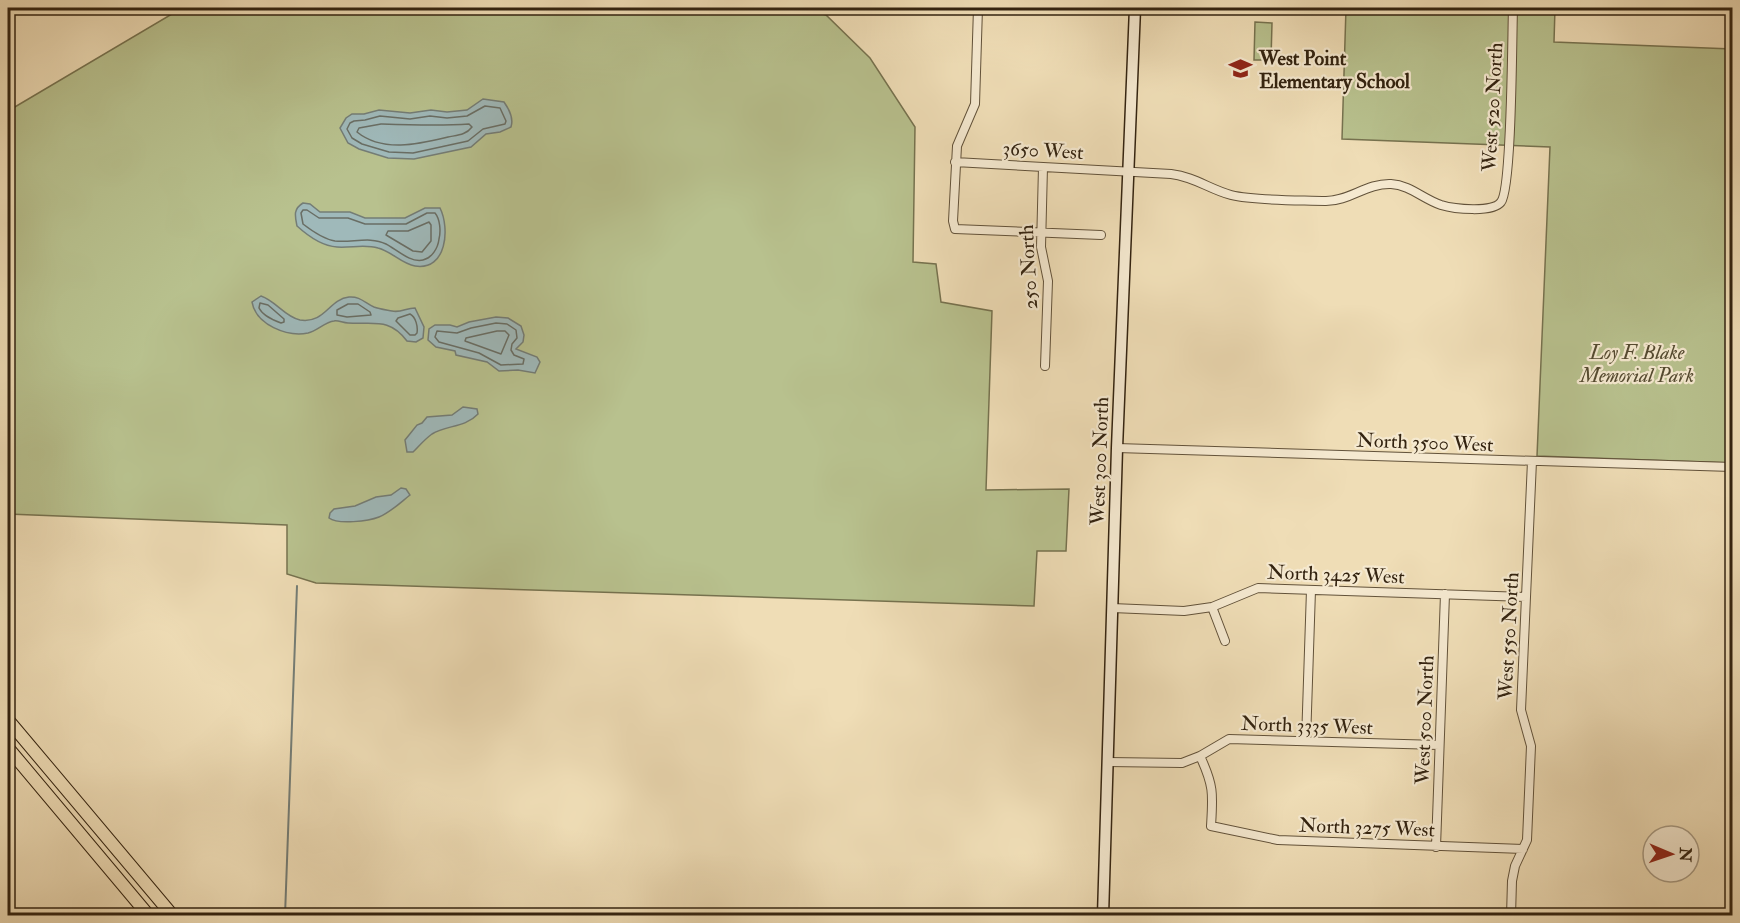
<svg xmlns="http://www.w3.org/2000/svg" width="1740" height="923" font-family="'IM FELL Double Pica',serif">
  <rect width="100%" height="100%" fill="#efddb6"/>
  <filter id="stains"><feTurbulence type="fractalNoise" baseFrequency=".00333" numOctaves="4"/><feColorMatrix values="0 0 0 0 .2 0 0 0 0 .09 0 0 0 0 .02 0 0 0 .5 -.17"/></filter>
  <radialGradient id="worn" r=".72"><stop offset=".6" stop-color="#630" stop-opacity="0"/><stop offset="1" stop-color="#630" stop-opacity=".3"/></radialGradient>
  <path fill="#b8c18e" stroke="#76724f" stroke-width="1.5" d="M182,8H801L826,15L870,58L915,127L913,262L936,264L941,302L992,311L986,490L1069,489L1066,551H1037L1034,606L316,583L287,574V525L8,514V111Z
    M1346,8H1555L1554,42L1732,49V463L1537,456L1550,147L1342,139Z
    M1255,22L1272,23L1271,60H1254Z"/>
  <path fill="#9fb9ba" stroke="#747d76" stroke-width="1.5" d="M483,99L504,102C509,109 514,118 511,127L500,132L486,134L471,147L414,159L388,158L359,149L348,143L340,128L346,118L352,114H364L379,110L410,113L431,110L447,112L467,110Z
    M303,203L310,204L320,212H350L365,218H405L425,208H440C450,228 447,271 415,266C402,264 391,251 378,248C365,244 351,248 337,247C321,246 308,236 297,226C295,216 293,209 303,203Z
    M261,296C276,301 285,317 300,320C325,324 329,299 349,297C360,296 365,303 374,307C379,309 387,310 392,311C401,313 406,308 415,308L424,327L423,338L416,342L407,341C389,317 373,325 348,323C343,323 338,320 334,321C325,322 317,331 308,333C287,337 256,325 252,302Z
    M496,317L508,318L521,326L524,335L523,342L516,349L537,357L540,362L535,373L518,370L499,371L487,362L456,355L455,351L436,347L428,340L429,329L435,325H450L457,327L469,322Z
    M463,407L477,409L478,414C465,428 446,425 432,434C425,439 419,446 413,452H407L405,440L417,425L422,423L427,417L452,415Z
    M401,488L406,489L410,495C401,502 391,512 379,517C369,521 338,525 329,518L330,513L334,509L355,506L376,497L391,495Z"/>
  <g fill="none" stroke-linecap="round" stroke-linejoin="round">
    <path stroke="#696e65" stroke-width="1.5" d="M485,106L500,108L506,121L505,124L483,129L468,141L413,153L389,152L362,144L352,138L347,129L350,123L354,121L365,120L380,116L410,119L430,116L447,118L467,116Z
      M381,124C411,125 440,126 469,124L472,127C466,135 458,135 448,137C419,144 383,153 357,132L359,128Z
      M303,210H307L319,218H348L365,224H406L427,213H435C440,219 441,231 439,239C438,248 432,258 423,260C410,263 396,249 386,244C370,236 352,243 335,241C323,239 312,231 303,224L301,213Z
      M429,222L431,225V241L422,252L413,251L386,235L388,231H408Z
      M260,303L268,305L284,319V322L281,323C273,320 263,316 259,308Z
      M348,304H358L370,312L371,315L347,317L337,315V310Z
      M410,314C416,317 418,327 417,333L415,335H410L396,321L398,318Z
      M496,323L507,324L516,330L517,338L512,344L511,350L514,355L524,359L523,364L501,365L479,353L439,342L435,337L437,331L457,333L471,328Z
      M497,331H505L509,335L501,354L465,341L466,338Z"/>
    <path stroke="#747d76" stroke-width="2" d="M285,916L297,586"/>
    <defs>
      <path id="street" d="M978,8L975,104L957,146L953,221L955,229L1101,235
        M955,162L1171,174C1195,177 1209,189 1231,195C1255,201 1299,200 1326,201C1349,201 1367,183 1391,184C1410,185 1423,199 1441,205C1454,209 1493,213 1501,202C1512,188 1512,35 1513,8
        M1043,167L1041,247L1048,281L1045,366
        M1117,448L1732,467
        M1212,607L1225,641
        M1112,608L1184,611L1212,607L1258,588L1526,597
        M1306,741L1311,590
        M1200,756C1214,786 1213,794 1211,826L1278,840L1523,849
        M1108,762L1182,763L1200,756L1229,739L1439,745
        M1436,847L1445,594
        M1511,916L1512,881L1515,866L1527,840L1531,746L1521,710L1532,461"/>
      <path id="secondary" d="M1103,916L1117,448L1135,8"/>
      <path id="primary" d="M8,720L173,916
        M8,748L149,916"/>
    </defs>
    <use href="#street" stroke="#62523a" stroke-width="10"/>
    <use href="#secondary" stroke="#332310" stroke-width="13"/>
    <use href="#primary" stroke="#332310" stroke-width="14"/>
    <use href="#street" stroke="#f5e9d0" stroke-width="8"/>
    <use href="#secondary" stroke="#f5e9d0" stroke-width="10"/>
    <use href="#primary" stroke="#efddb6" stroke-width="12"/>
  </g>
  <defs>
    <symbol id="school-bare" viewBox="-9 -9 18 18"><path d="M0-5L7-2L0 1L-7-2ZM-4 1L0 2.5L4 1V4Q0 6-4 4Z" fill="#8f2418" stroke="#f5e9d0" stroke-width="2.5" paint-order="stroke"/></symbol>
  </defs>
  <g fill-rule="evenodd">
    <use href="#school-bare" x="1224" y="52" width="33" height="33"/>
  </g>
  <g text-anchor="middle" stroke-width="4.5" stroke-linejoin="round" paint-order="stroke">
    <g font-size="20" font-weight="bold" fill="#332310" stroke="#f5e9d0" text-anchor="start">
      <text x="1259" y="65">West Point<tspan x="1259" dy="23">Elementary School</tspan></text>
    </g>
    <g font-size="20" fill="#332310" stroke="#f5e9d0">
      <text transform="translate(1492 107) rotate(-87)" y="7">West 520 North</text>
      <text transform="translate(1043 150) rotate(3)" y="7">3650 West</text>
      <text transform="translate(1028 267) rotate(-93)" y="7">250 North</text>
      <text transform="translate(1425 442) rotate(2)" y="7">North 3500 West</text>
      <text transform="translate(1099 461) rotate(-88)" y="7">West 300 North</text>
      <text transform="translate(1336 574) rotate(2)" y="7">North 3425 West</text>
      <text transform="translate(1508 636) rotate(-87)" y="7">West 550 North</text>
      <text transform="translate(1424 720) rotate(-88)" y="7">West 500 North</text>
      <text transform="translate(1307 725) rotate(2)" y="7">North 3335 West</text>
      <text transform="translate(1367 827) rotate(2)" y="7">North 3275 West</text>
    </g>
    <g font-size="20" font-style="italic" fill="#544a30" stroke="#f5e9d0">
      <text x="1637" y="359">Loy F. Blake<tspan x="1637" dy="23">Memorial Park</tspan></text>
    </g>
  </g>
  <rect width="1740" height="923" fill="none" stroke="#efddb6" stroke-width="30"/>
  <rect x="9" y="9" width="1722" height="905" fill="none" stroke="#332310" stroke-width="3"/>
  <rect x="15" y="15" width="1710" height="893" fill="none" stroke="#332310" stroke-width="1.5"/>
  <g transform="translate(1671 854) rotate(92)"><circle r="28" fill="#f5e9d0" stroke="#a79a83" stroke-width="1.5"/>
  <path d="M0-4.5L10 22L0 15L-10 22Z" fill="#8f2418"/>
  <text y="-9" font-size="16" font-weight="bold" text-anchor="middle" fill="#332310">N</text>
  </g>
  <rect width="100%" height="100%" filter="url(#stains)"/>
  <rect width="100%" height="100%" fill="url(#worn)"/>
</svg>
